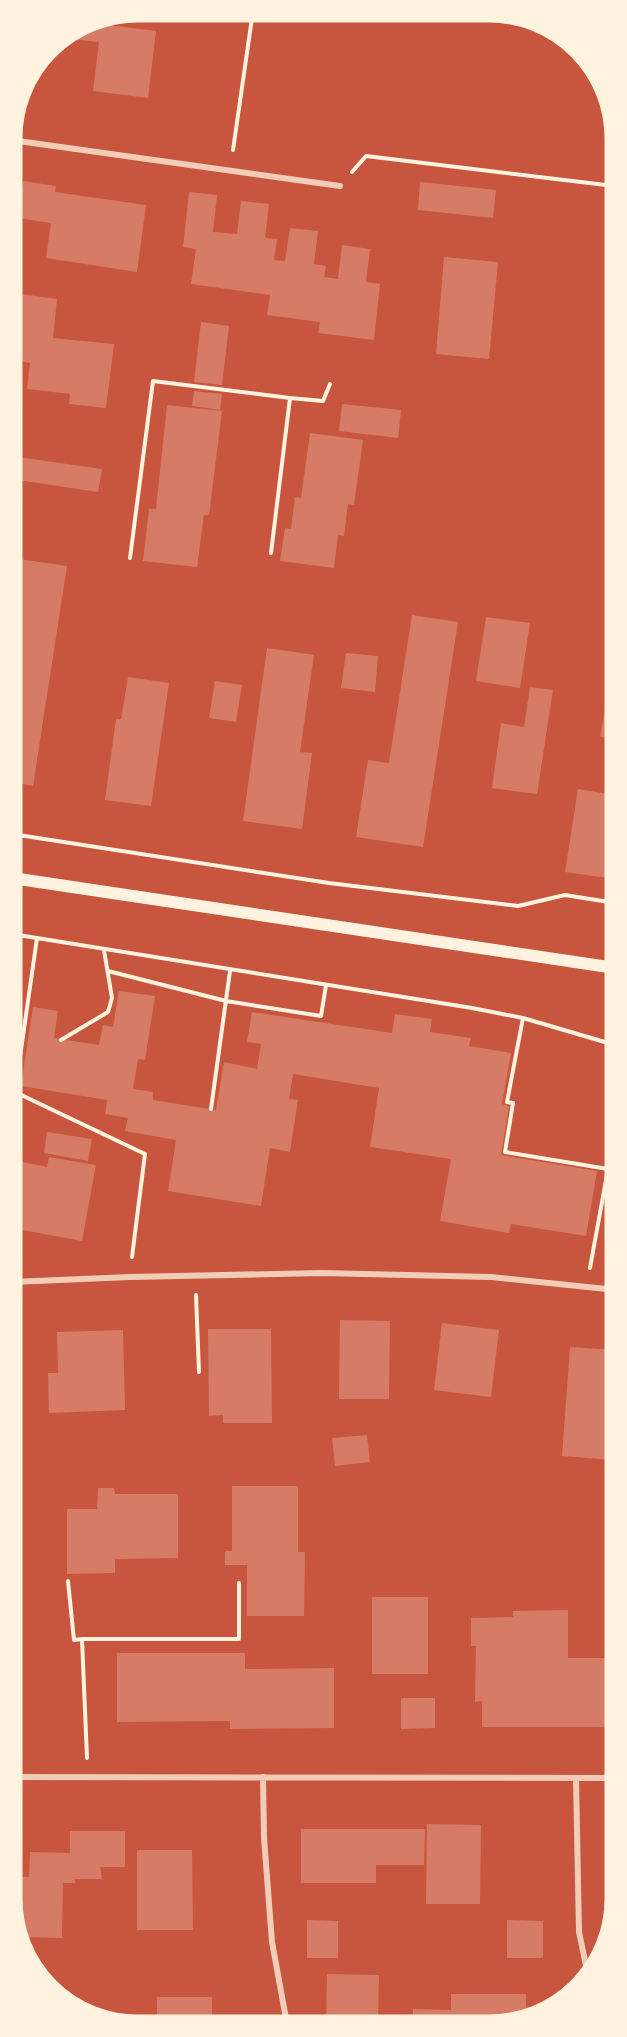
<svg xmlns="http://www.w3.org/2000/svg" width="627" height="2037" font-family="'Fira Sans',sans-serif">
  <rect width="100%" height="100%" fill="#c8553d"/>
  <path fill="#d67c66" d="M102,18L101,24L156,31L148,98L93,91L99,42L71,39L72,32L90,20Z
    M23,181L56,186L55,192L146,205L137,272L46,258L51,223L18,218Z
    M420,182L496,190L493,218L418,210Z
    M189,192L217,195L213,232L237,234L241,201L269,204L265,238L277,239L274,260L285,261L290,228L318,231L314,264L326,266L324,277L338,279L342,245L370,249L366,282L380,284L374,340L318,333L320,322L267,315L270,295L191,284L196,249L183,247Z
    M444,257L498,262L489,359L436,354Z
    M21,294L57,299L53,338L114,344L106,408L69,404L70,394L27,389L30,363L11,360Z
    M201,322L229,326L222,385L194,382Z
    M194,391L222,394L220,410L192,406Z
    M342,404L401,410L398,438L339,431Z
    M167,405L222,411L209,515H204L197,567L143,561L149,509H156Z
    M310,433L363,440L354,505L348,504L344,536L338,535L334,568L280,561L285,528L291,529L295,497L301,498Z
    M11,456L102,469L98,492L11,479Z
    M19,559L67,566L33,786L12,782L11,610Z
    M412,615L458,622L423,847L356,837L368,760L389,763Z
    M486,617L530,623L520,688L476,681Z
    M267,648L314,655L300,752L312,753L302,829L243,821Z
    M346,653L378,656L375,692L341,688Z
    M614,658H615V739L600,737Z
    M128,677L169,683L151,806L105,800L116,719H121Z
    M215,681L242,685L236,722L209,718Z
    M530,687L553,690L537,794L492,788L501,723L524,727Z
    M578,789L615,795V879L565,872Z
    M119,991L155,996L145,1060L138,1059L133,1089L153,1092V1100L216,1110L224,1062L257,1069L261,1044L247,1042L252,1012L392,1033L395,1014L432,1019L430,1032L471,1038L469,1046L511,1053L502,1104L509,1106L501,1155L597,1171L586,1236L511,1224L509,1233L440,1221L451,1159L370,1147L379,1088L293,1074L289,1099L298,1100L290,1152L270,1148L261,1206L168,1191L176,1140L125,1131L128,1118L105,1114L107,1100L21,1086L33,1007L58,1011L54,1038L99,1045L103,1025L113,1027Z
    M47,1132L92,1139L88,1161L44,1153Z
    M49,1157L96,1165L82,1241L12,1228V1189L17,1161L47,1167Z
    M340,1320L390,1321L389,1399H339Z
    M442,1323L499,1330L491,1397L434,1390Z
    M208,1329H271L272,1423H223V1415L209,1416Z
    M123,1330L125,1410L49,1413L48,1373H58L57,1332Z
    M570,1347L616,1350L614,1460L562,1456Z
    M367,1435L370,1462L335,1466L332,1438Z
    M232,1486H298V1552H305L304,1616H247V1565H225V1551H232Z
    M98,1488H114L115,1494H178V1558L115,1559V1573L67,1574V1509H97Z
    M372,1597H428V1674H372Z
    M568,1610V1658H616V1727H482V1701L475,1702L476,1646H471V1618L513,1617V1611Z
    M117,1653H245V1669L334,1668V1728L230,1729V1721L117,1722Z
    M401,1698H435V1728L401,1729Z
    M427,1824L481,1825L480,1904H426Z
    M610,1827H616V1889H609Z
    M301,1829H425L424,1865H376V1883H301Z
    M70,1831H125V1867H100L102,1879H75V1883H63L62,1938L20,1937L13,1924L14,1877H29L30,1852L70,1853Z
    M137,1850H192L193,1930H137Z
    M307,1920L338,1921V1958H307Z
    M507,1920L543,1921V1958H507Z
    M327,1974L379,1975L378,2024H326Z
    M451,1994H526V2017L514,2024H413V2009L451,2010Z
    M157,1997H212V2024H157Z"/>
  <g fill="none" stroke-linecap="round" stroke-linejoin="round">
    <path stroke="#fff3e0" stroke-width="4" d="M233,150L253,11
      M352,172L366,156L614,186
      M271,553L290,398L323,401L330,384
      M130,558L153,381L290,398
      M12,834L329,883L518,906L565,895L615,903
      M12,934L472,1008L523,1018L615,1045
      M37,938L15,1092L145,1154L132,1257
      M108,971L226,1001L321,1016L326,985
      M523,1018L507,1102L513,1103L505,1152L608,1169L590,1268
      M61,1040L108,1012L112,998L104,950
      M211,1109L230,971
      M196,1295L199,1372
      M68,1581L74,1640L82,1639L87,1758
      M82,1639H239V1583"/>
    <path stroke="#f1ccb7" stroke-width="4.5" d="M612,1290L615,1262"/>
    <path stroke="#f1ccb7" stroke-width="6" d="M11,140L340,186
      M12,1282L130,1277L322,1273L491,1277L616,1290
      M13,1777L616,1778
      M263,1777L264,1838L272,1942L287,2024
      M576,1778L579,1932L588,1975"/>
    <path stroke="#fff3e0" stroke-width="12" d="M12,878L615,968"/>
  </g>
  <path d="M0 0H627V2037H0ZM138 21H489A117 117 0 0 1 606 138V1899A117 117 0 0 1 489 2016H138A117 117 0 0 1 21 1899V138A117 117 0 0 1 138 21Z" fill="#fff3e0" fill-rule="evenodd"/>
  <path fill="none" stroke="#fff3e0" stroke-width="3" d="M138 21H489A117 117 0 0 1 606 138V1899A117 117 0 0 1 489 2016H138A117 117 0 0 1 21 1899V138A117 117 0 0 1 138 21Z"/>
</svg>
